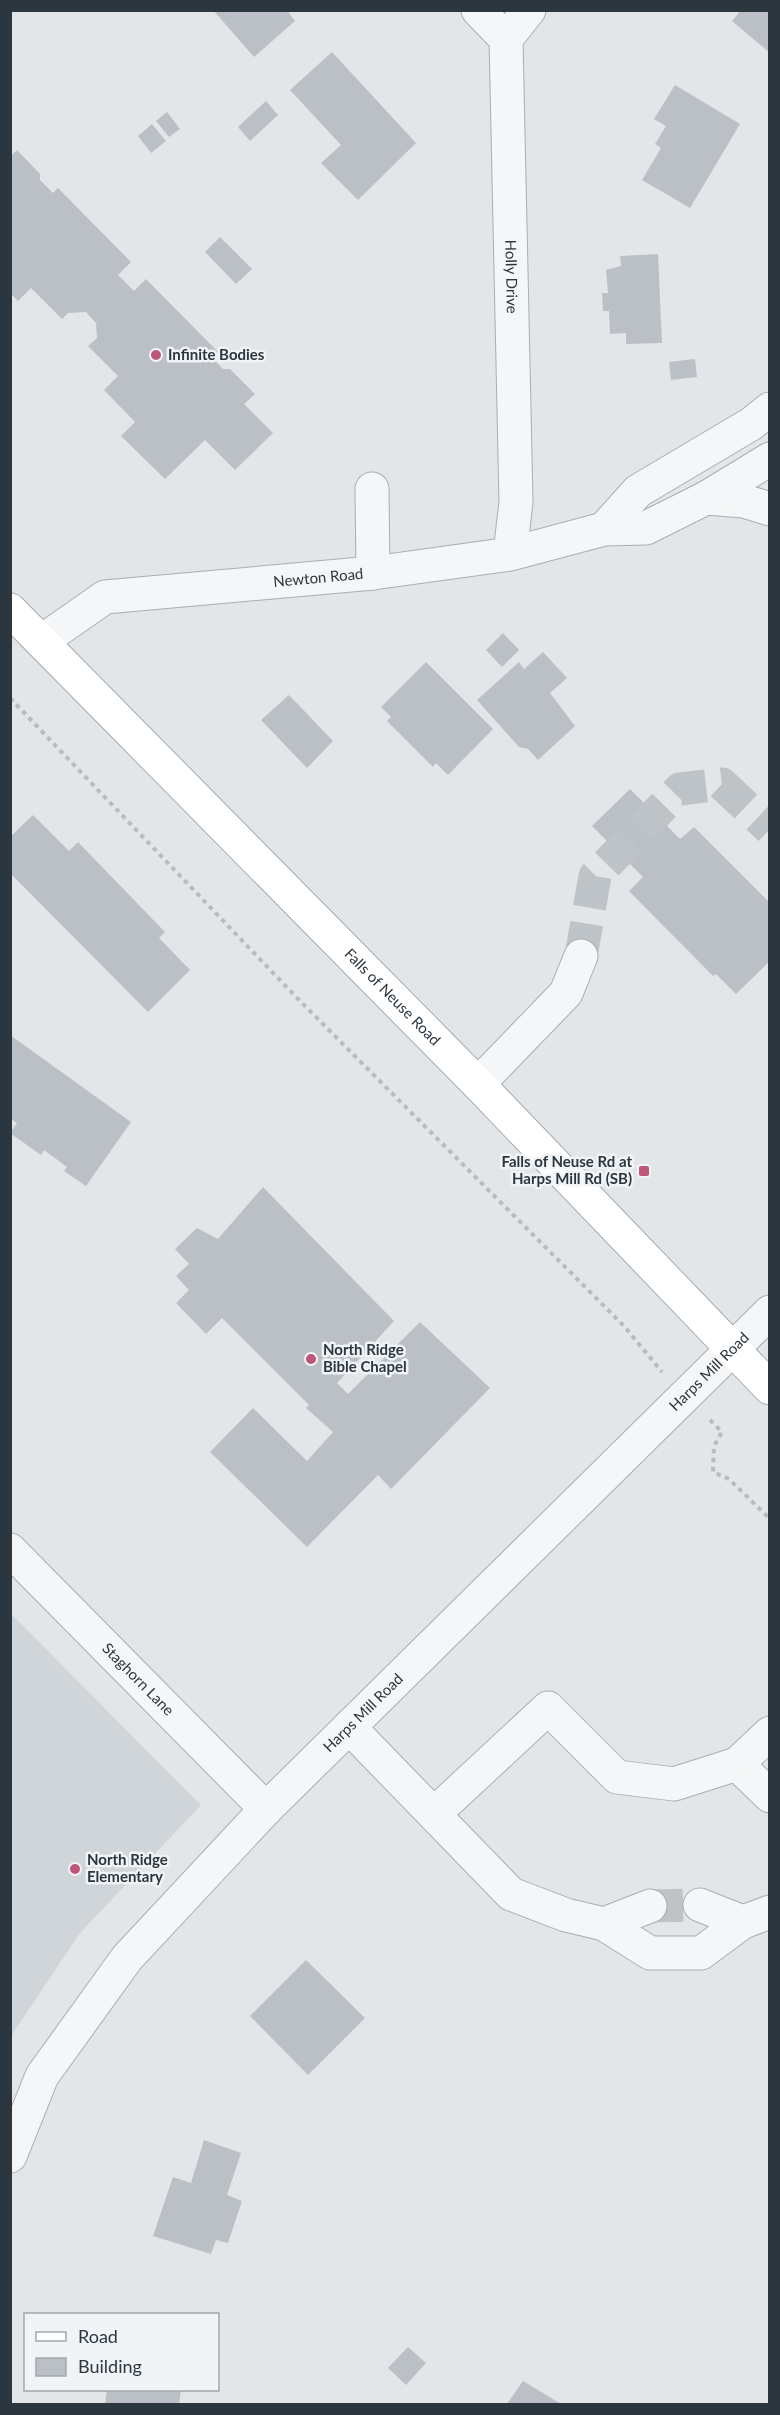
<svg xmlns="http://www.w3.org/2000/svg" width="780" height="2415" font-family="Lato,sans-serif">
  <rect width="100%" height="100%" fill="#e2e6e9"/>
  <path fill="#d0d5da" d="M11,1614L201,1805L80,1933L11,2036Z"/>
  <path fill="#bac0c5" d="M213,10H287L295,21L254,57Z
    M741,10H770V53L732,21Z
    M332,52L416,143L358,200L321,163L341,145L290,90Z
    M675,85L740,124L690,208L642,180L661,148L655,144L666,126L654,119Z
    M266,101L278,115L250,141L238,127Z
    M167,112L180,129L169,137L156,121Z
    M152,124L166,141L151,153L138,136Z
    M17,150L40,174V180L53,193L58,188L131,262L118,275L134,291L146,279L218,352L212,358L223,369H230L255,394L244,404L273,433L235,470L205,440L165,479L121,436L135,422L104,390L118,376L88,346L97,338L96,323L86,312L68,313L62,319L31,288L18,301L10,293V157Z
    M220,237L252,269L236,284L205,252Z
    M658,254L662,343L626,344V333L610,334L609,311H603L602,293H608L606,270L621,266L620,256Z
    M695,359L697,377L671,380L669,362Z
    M503,633L519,650L502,667L486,650Z
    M543,652L567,678L550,693L575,726L538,760L528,749L519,747L477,700L519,662L524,669Z
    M426,662L493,729L448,775L436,763L433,767L387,721L391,717L381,707Z
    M289,695L333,741L307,768L261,720Z
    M630,789L680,839L694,827L770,903V961L736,994L716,974L713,976L629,891L643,877L592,826Z
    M33,815L69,851L78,842L165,932L159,938L190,970L148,1012L10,873V837Z
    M10,1035L131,1122L86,1186L64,1171L67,1167L44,1150L41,1155L10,1133L17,1123L10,1118Z
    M263,1187L394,1321L337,1383L348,1394L420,1322L490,1388L391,1489L378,1475L307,1547L210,1452L253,1408L307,1461L333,1432L306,1408L309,1405L222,1318L206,1334L176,1303L189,1290L176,1276L189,1264L175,1249L197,1228L218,1239Z
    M306,1960L365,2018L308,2075L250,2016Z
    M204,2140L241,2153L227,2195L242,2201L228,2243L216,2240L211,2254L153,2236L173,2177L191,2183Z
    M408,2347L426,2363L406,2385L388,2368Z
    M523,2381L561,2404H507Z
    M107,2390H181L179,2404H105Z"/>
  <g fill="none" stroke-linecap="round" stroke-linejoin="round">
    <path stroke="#bec3c7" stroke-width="33" stroke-dasharray="33 16" stroke-linecap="butt" d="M581,956L595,876L680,789L722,784L770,829
      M650,1906L700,1905"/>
    <defs>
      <g id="minor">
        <path id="s1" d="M478,10L506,39L516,502L510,554"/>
        <path d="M506,39L529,10"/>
        <path d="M372,489L373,573"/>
        <path d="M706,498L744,501L770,509"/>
        <path d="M604,529L638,491L751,424L770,409"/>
        <path id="s2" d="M42,641L105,597L373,573L510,554L604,529L646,528L706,498L770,459"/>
        <path d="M478,1084L566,993L581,956"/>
        <path id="s3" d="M10,1550L266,1809"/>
        <path d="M349,1727L511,1894L566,1915L604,1924L650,1906"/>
        <path d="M737,1764L770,1796"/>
        <path d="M434,1814L548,1708L617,1777L674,1784L737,1764L770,1733"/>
        <path d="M700,1905L743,1922L770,1912"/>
        <path d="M604,1924L650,1953H701L743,1922"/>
        <path id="s4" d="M10,2156L42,2076L127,1958L266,1809L770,1312"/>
      </g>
      <g id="major">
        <path id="s5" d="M10,610L478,1084L770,1388"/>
      </g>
    </defs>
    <use href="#minor" stroke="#a8aeb3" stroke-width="35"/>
    <use href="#major" stroke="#a2acb3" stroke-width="35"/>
    <path stroke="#b8bcc0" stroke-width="4" stroke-dasharray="4.5 4.5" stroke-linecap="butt" d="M10,698L301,1002L624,1326L662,1372
      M710,1420L722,1432L714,1446L713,1472L729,1479L770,1519"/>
    <use href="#minor" stroke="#f4f6f7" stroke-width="33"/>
    <use href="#major" stroke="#fff" stroke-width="33"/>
  </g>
  <g fill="#bf5579" stroke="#f1f4f6" stroke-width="2">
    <circle cx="156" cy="355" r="6"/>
    <rect x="638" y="1165" width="12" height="12" rx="3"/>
    <circle cx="311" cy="1359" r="6"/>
    <circle cx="75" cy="1869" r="6"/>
  </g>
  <g text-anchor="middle" stroke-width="5" stroke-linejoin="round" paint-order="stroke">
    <g font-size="15" fill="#2c363f" stroke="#f1f4f6">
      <text dy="5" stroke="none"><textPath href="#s1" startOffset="278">Holly Drive</textPath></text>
      <text dy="5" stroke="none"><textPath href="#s2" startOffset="291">Newton Road</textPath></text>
      <text dy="5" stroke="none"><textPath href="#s5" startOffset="544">Falls of Neuse Road</textPath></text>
      <text dy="5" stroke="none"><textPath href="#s4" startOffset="1058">Harps Mill Road</textPath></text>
      <text dy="5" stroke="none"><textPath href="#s3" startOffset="182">Staghorn Lane</textPath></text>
      <text dy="5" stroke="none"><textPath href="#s4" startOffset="572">Harps Mill Road</textPath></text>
    </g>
    <g font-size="15" font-weight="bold" fill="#2c363f" stroke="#f1f4f6" text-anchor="start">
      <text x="168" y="360">Infinite Bodies</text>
      <text x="632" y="1167" text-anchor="end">Falls of Neuse Rd at<tspan x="632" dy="17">Harps Mill Rd (SB)</tspan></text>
      <text x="323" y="1355">North Ridge<tspan x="323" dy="17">Bible Chapel</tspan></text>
      <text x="87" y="1865">North Ridge<tspan x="87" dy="17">Elementary</tspan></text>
    </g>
  </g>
  <rect width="780" height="2415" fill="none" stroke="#2c363f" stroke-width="24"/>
  <rect x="24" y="2313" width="195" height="78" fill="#f1f4f6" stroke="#a2a8ad" stroke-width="1.5"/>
  <rect x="36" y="2332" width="30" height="9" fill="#ffffff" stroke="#a2a8ad" stroke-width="1.5"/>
  <text x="78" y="2343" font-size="18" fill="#2c363f">Road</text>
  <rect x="36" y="2358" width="30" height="18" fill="#bac0c5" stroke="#a2a8ad" stroke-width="1.5"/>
  <text x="78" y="2373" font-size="18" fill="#2c363f">Building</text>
</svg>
